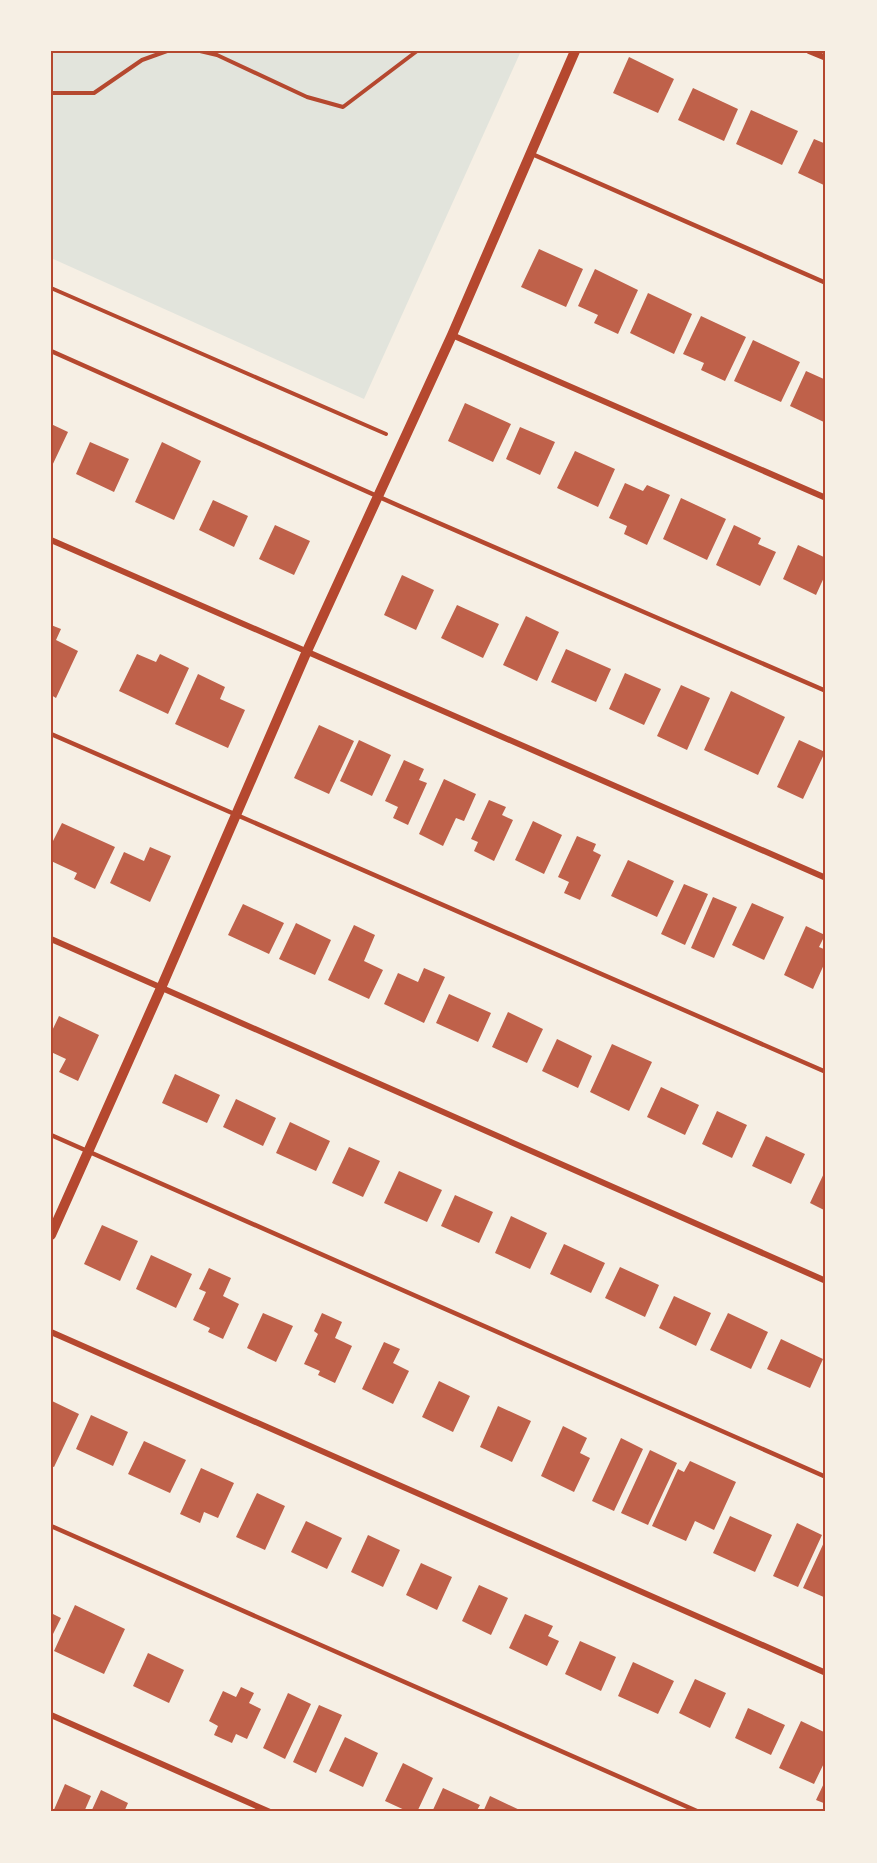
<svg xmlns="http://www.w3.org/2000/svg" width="877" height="1863" font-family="'IBM Plex Serif',serif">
  <rect width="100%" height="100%" fill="#f6efe4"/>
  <path fill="#e2e4dc" d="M51,51H521L364,399L51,258Z"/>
  <path fill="#bf614a" d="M629,57L674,79L658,113L613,93Z
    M693,88L738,109L724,141L678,120Z
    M751,110L798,131L782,165L736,144Z
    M814,139L826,144V186L798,173Z
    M539,249L583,269L566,307L521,287Z
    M595,269L638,290L618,334L594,323L598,315L578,306Z
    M648,293L692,314L674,354L630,333Z
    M701,316L746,337L725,381L701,370L704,363L683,354Z
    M753,340L800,362L781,402L734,381Z
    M806,371L826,380V423L790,406Z
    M465,403L511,424L493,462L448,441Z
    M51,424L68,432L51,468Z
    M520,427L555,442L540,475L506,459Z
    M90,442L129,459L114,492L76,474Z
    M162,442L201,461L174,520L135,502Z
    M575,451L615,469L598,507L557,488Z
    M625,483L643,491L647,485L670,495L647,545L624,534L627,526L609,518Z
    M681,498L726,519L707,560L663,539Z
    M213,500L248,516L234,547L199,530Z
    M275,525L310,541L294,575L259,559Z
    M734,525L761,538L758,544L776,552L760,586L716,565Z
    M798,545L826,558V573L816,595L783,579Z
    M402,575L434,590L416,630L384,615Z
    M457,605L499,624L483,658L441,638Z
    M526,616L559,632L537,681L503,665Z
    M51,625L61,629L56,640L78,651L56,698L51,695Z
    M566,649L611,669L596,702L551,682Z
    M137,654L156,662L160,654L189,668L168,714L119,691Z
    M625,673L661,689L644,725L609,709Z
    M198,674L225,687L220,699L245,710L228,748L175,724Z
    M681,685L710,698L687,750L657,736Z
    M731,691L785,717L758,775L704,750Z
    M319,725L354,741L329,794L294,778Z
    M359,740L391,755L372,796L340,781Z
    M799,740L825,752L803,799L777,787Z
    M404,760L424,769L419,780L427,783L408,825L393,818L398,807L385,801Z
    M444,779L476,794L464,821L456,818L443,846L419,834Z
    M489,800L506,807L502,815L513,820L494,861L474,851L478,842L471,839Z
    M533,821L562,835L544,874L515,860Z
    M62,823L115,847L95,889L74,879L77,873L51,861V845Z
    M577,836L596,844L593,851L601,855L580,900L564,893L569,882L558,877Z
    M150,847L171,856L150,902L110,883L124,852L144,861Z
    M628,860L674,881L657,917L611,896Z
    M684,884L708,894L685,945L661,934Z
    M713,897L737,907L714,958L691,948Z
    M752,903L784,917L764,960L732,945Z
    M243,904L284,923L269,954L228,935Z
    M296,923L331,940L315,975L279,959Z
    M354,925L375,935L364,961L383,970L369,999L328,980Z
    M806,926L825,935L819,947L826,950V960L813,989L784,975Z
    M424,968L445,977L424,1023L384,1004L398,973L418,982Z
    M449,994L491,1013L478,1042L436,1023Z
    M508,1012L543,1029L527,1063L492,1047Z
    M59,1016L99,1035L78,1081L59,1072L66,1059L51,1052V1033Z
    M557,1039L592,1056L578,1088L542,1071Z
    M612,1044L652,1062L629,1111L590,1092Z
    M175,1074L220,1095L207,1123L162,1103Z
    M661,1087L699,1105L685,1135L647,1117Z
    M236,1099L276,1118L263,1146L223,1127Z
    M717,1111L747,1125L732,1158L702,1144Z
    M290,1122L330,1141L316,1171L276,1153Z
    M766,1136L805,1154L791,1184L752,1166Z
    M349,1147L380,1161L363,1197L332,1183Z
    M826,1169V1211L810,1203Z
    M399,1171L442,1190L427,1222L384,1203Z
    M455,1195L493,1212L479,1243L441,1226Z
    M511,1216L547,1233L530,1269L495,1253Z
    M102,1225L138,1241L120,1281L84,1264Z
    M564,1244L605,1263L591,1293L550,1274Z
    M151,1255L192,1274L176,1308L136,1289Z
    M620,1267L659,1285L645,1317L605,1298Z
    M209,1268L231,1278L223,1296L239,1304L223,1339L208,1332L210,1328L193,1320L206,1292L199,1289Z
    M674,1296L711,1313L696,1346L659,1328Z
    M263,1313L293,1326L276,1362L247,1348Z
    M322,1313L342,1322L335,1338L352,1346L335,1383L318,1375L320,1371L304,1364L318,1334L314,1331Z
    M728,1313L768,1332L751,1369L710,1350Z
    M781,1339L823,1359L810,1388L767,1369Z
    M384,1342L400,1349L393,1363L409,1371L393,1404L362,1389Z
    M439,1381L470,1396L453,1432L422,1417Z
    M52,1401L79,1414L54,1467L51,1466Z
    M498,1406L531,1421L512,1462L480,1447Z
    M91,1415L128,1432L113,1466L76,1449Z
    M563,1426L587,1438L580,1453L590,1458L574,1492L541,1476Z
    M621,1438L643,1449L614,1511L592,1501Z
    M144,1441L186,1460L170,1493L128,1474Z
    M650,1450L677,1463L648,1525L621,1513Z
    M690,1461L736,1482L714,1530L695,1521L686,1541L652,1526L678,1469L684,1472Z
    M201,1468L234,1483L218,1518L204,1512L200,1523L180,1514Z
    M257,1493L285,1506L265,1550L236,1537Z
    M730,1516L772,1535L755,1572L713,1553Z
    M306,1521L342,1538L327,1569L291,1552Z
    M797,1523L822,1535L798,1587L773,1576Z
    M368,1535L400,1550L383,1587L351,1572Z
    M826,1538V1598L803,1588Z
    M421,1563L452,1577L437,1610L406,1595Z
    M479,1585L508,1598L491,1635L462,1621Z
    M75,1605L125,1629L104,1674L54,1651Z
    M51,1613L61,1618L51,1638Z
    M525,1614L553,1626L548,1636L559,1641L547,1666L509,1648Z
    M580,1641L616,1657L601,1691L565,1674Z
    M148,1653L184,1670L169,1703L133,1686Z
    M633,1662L674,1681L658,1714L618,1696Z
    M695,1679L726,1693L710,1728L679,1713Z
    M241,1687L254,1693L249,1703L261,1709L247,1739L236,1734L232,1743L214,1735L218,1726L209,1721L223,1691L236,1697Z
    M288,1693L311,1704L285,1759L263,1748Z
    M319,1705L342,1715L316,1773L293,1762Z
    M748,1708L785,1725L771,1755L735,1738Z
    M801,1721L826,1733V1759L814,1784L779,1768Z
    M345,1737L378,1753L363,1787L329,1771Z
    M403,1763L433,1778L417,1812H409L385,1801Z
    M826,1779V1804L816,1800Z
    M65,1784L91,1796L84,1812H53Z
    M443,1788L480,1805L476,1812H432Z
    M101,1790L128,1803L124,1812H91Z
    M490,1796L524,1812H483Z"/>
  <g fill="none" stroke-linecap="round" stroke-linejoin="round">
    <path stroke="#b5482f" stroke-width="4" d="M200,51L217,55L307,97L343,107L417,51
      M51,93H94L142,60L167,51
      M51,288L386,434"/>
    <path stroke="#b5482f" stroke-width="4.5" d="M532,154L826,283
      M51,351L404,508L826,691
      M51,734L826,1072
      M51,1135L826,1477
      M51,1526L699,1812"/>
    <path stroke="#b5482f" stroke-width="6" d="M809,51L826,58
      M452,335L826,498
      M51,540L826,878
      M51,939L826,1281
      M51,1332L826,1673
      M51,1715L270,1812"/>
    <path stroke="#b5482f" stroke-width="10" d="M51,1235L161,988L307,651L452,335L575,51"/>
  </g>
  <rect width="877" height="1863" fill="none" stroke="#f6efe4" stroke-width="105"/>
  <rect x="52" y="52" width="772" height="1758" fill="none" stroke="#b5482f" stroke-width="2"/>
</svg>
